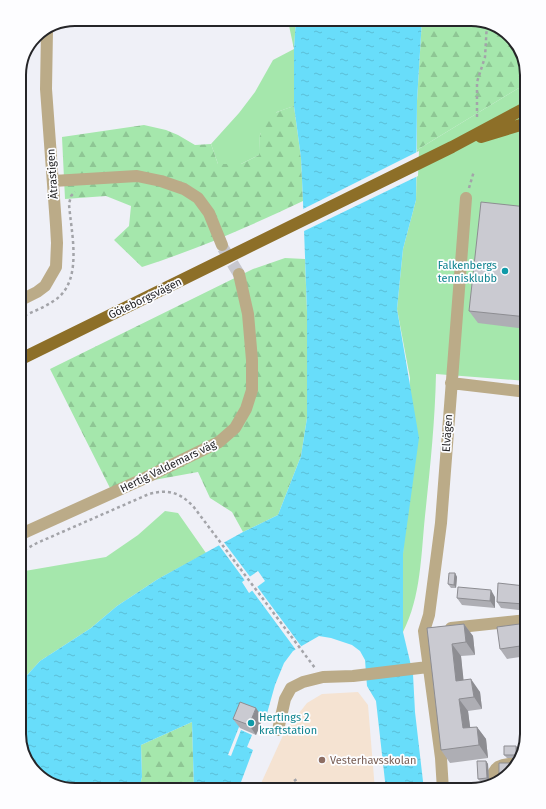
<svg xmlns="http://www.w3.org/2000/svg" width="546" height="809" font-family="'Fira Sans',sans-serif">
  <defs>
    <pattern id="forest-firs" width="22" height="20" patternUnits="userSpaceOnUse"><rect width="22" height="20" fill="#a5e7ac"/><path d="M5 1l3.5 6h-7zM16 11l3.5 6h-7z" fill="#8ec694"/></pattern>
    <pattern id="water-ripples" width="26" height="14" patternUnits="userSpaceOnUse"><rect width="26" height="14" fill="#68ddfa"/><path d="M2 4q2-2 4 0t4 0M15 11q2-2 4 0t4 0" fill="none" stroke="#5abed6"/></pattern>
  </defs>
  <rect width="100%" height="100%" fill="#eff0f7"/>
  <path fill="#f5e3d2" d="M358,692L368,705L375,790H258L285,731L307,703L322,694Z"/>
  <path fill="#a5e7ac" d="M294,49V106L277,112L260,134L259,155L241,164H218L211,144L239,113L255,92L273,60Z
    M527,83V381L436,374C435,422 430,469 425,516C421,555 421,597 403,632V554L410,378L397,309L403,249L416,200L417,150Z
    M165,511L178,513L206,553L158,579L117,606L91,628L40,661L19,684V572L106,557L138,535Z"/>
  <path fill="url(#forest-firs)" d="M287,19H296L294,49L288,21Z
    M422,19H474L502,28L520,47L527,75V83L417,150V101Z
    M294,106L301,158L303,201C250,226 198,249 142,267L114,240L129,226L131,206L106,196L65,199L62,137L144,125L166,130L178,135L195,145L211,144L218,164H241L259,155C260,120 261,117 294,106Z
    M285,258L305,259L307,312V418L301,456L278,515L243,532L232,512L210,498L198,472L110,488L50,369L253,269Z
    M192,722L194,790H139L142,777L141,745Z"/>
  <path fill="url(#water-ripples)" fill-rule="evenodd" d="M296,19H422L417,101L416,200L403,249L397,309L419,438L403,554V632L413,674L415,712L424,790H386L376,701L367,686L365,660L360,651L352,645L331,638L319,636L293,651L284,663L275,685L266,717L246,709L228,755L231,756L241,730L252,735L247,747L253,750L238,790H194L192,722L141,745L142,777L139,790H72L44,781L26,762L19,734V684L40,661L91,628L117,606L158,579L243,532L278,515L301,456L307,418V312L303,201L301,158L294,106V49ZM258,571L265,581L249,593L242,582Z"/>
  <path fill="#eff0f7" d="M419,151L418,176L302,232L301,210Z
    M223,541L251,578L246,582L218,544Z
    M256,585L301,646L296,650L251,589Z"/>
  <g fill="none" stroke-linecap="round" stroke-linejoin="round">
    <path stroke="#c7c7ce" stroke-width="12" stroke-dasharray="12 6" stroke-linecap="butt" d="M223,248L239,274"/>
    <path stroke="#a3a4a9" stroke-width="2.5" stroke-dasharray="3 3" stroke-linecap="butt" d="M477,117V82L485,57L487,23
      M469,188L474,171
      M19,318C32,312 49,306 60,296C82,275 71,231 69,204L71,196L75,192
      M19,553L37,543L149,494C168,489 179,492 193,506L315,668
      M267,790L269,788H284L297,779"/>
    <path stroke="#bbab88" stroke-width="12" d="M53,181L137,176L161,181L184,189L198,198L209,213L222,245
      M19,301L37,292L45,286L56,267L57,243L56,225L46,89L47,30
      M451,383L527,392
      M19,535L143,479L219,442L235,428L246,409L252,390V360L248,314L239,274
      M451,628L527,620
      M278,730L285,699L291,688L303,682L323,677L353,676L428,667
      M492,784C491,765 502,764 518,763
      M443,790L441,758L424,631L429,615L441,523L466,198"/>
    <path stroke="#8d6f28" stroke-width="12" d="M481,137L527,123
      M19,360L452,147L527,107"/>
  </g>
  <path fill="#aeaeb4" d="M527,207V329L478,323L469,311Z
    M455,573L457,577L456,588H451L448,584Z
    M525,586L527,588V611L501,608L497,602Z
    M495,597V608L462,605L457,598Z
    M527,623V656L507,659L500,649Z
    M464,624L473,636L475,655L461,656L463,680L480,692L482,709L468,711L470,728L477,727L486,739L488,758L450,763L441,750L427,628Z
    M263,718L256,735L240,728L233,719Z
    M518,749V758H507L504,755Z
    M486,761L488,764L489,782H481L478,779Z"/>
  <path fill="#8d8d92" d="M455,573L457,577L456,588L454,585Z
    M525,586L527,588V608L524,604Z
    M491,590L495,597V608L490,601Z
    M464,624L473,636L475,655L466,642Z
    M452,644L461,656L465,693L456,681Z
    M471,679L480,692L482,709L474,697Z
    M459,699L468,711L472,741L463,728Z
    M256,708L263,718L256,735L249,725Z
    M477,727L486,739L488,758L479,745Z
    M516,746L518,749V758L516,755Z
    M486,761L488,764L489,782L487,778Z"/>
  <path fill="#cacad1" stroke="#8d8d92" d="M481,202L527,207V317L469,311Z
    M449,573H455L454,585L448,584Z
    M498,583L525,586L524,604L497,602Z
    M458,587L491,590L490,601L457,598Z
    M527,623V645L500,649L497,627Z
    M464,624L466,642L452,644L456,681L471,679L474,697L459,699L463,728L477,727L479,745L441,750L427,628Z
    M240,702L256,708L249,725L233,719Z
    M504,746H516V755H504Z
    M477,761H486L487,778L478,779Z
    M499,763H518L499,782Z"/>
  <g fill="#0f9aa8" stroke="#fdfdff" stroke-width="1.5">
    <circle cx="505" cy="271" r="4"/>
    <circle cx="251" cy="723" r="4"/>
  </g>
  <circle fill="#8d6e63" stroke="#fdfdff" stroke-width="1.5" cx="322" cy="760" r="4"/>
  <g text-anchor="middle" stroke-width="3.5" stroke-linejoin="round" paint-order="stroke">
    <g font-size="11" fill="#252528" stroke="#fdfdff">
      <text transform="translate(52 174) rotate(-94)" y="4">Ätrastigen</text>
      <text transform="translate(145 298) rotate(-26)" y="4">Göteborgsvägen</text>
      <text transform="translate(447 433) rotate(-86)" y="4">Elvägen</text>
      <text transform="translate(168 466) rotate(-26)" y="4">Hertig Valdemars väg</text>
    </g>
    <g font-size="11" fill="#0d838f" stroke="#fdfdff" text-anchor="end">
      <text x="497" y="269">Falkenbergs<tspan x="497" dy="13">tennisklubb</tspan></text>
      <text x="259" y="721" text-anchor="start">Hertings 2<tspan x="259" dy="13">kraftstation</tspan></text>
    </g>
    <g font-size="11" fill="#785e54" stroke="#fdfdff" text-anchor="start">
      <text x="330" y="764">Vesterhavsskolan</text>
    </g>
  </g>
  <path d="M0 0H546V809H0ZM75 26H471A49 49 0 0 1 520 75V734A49 49 0 0 1 471 783H75A49 49 0 0 1 26 734V75A49 49 0 0 1 75 26Z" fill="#fdfdff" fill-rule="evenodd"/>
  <path fill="none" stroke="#252528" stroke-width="2" d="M75 26H471A49 49 0 0 1 520 75V734A49 49 0 0 1 471 783H75A49 49 0 0 1 26 734V75A49 49 0 0 1 75 26Z"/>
</svg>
